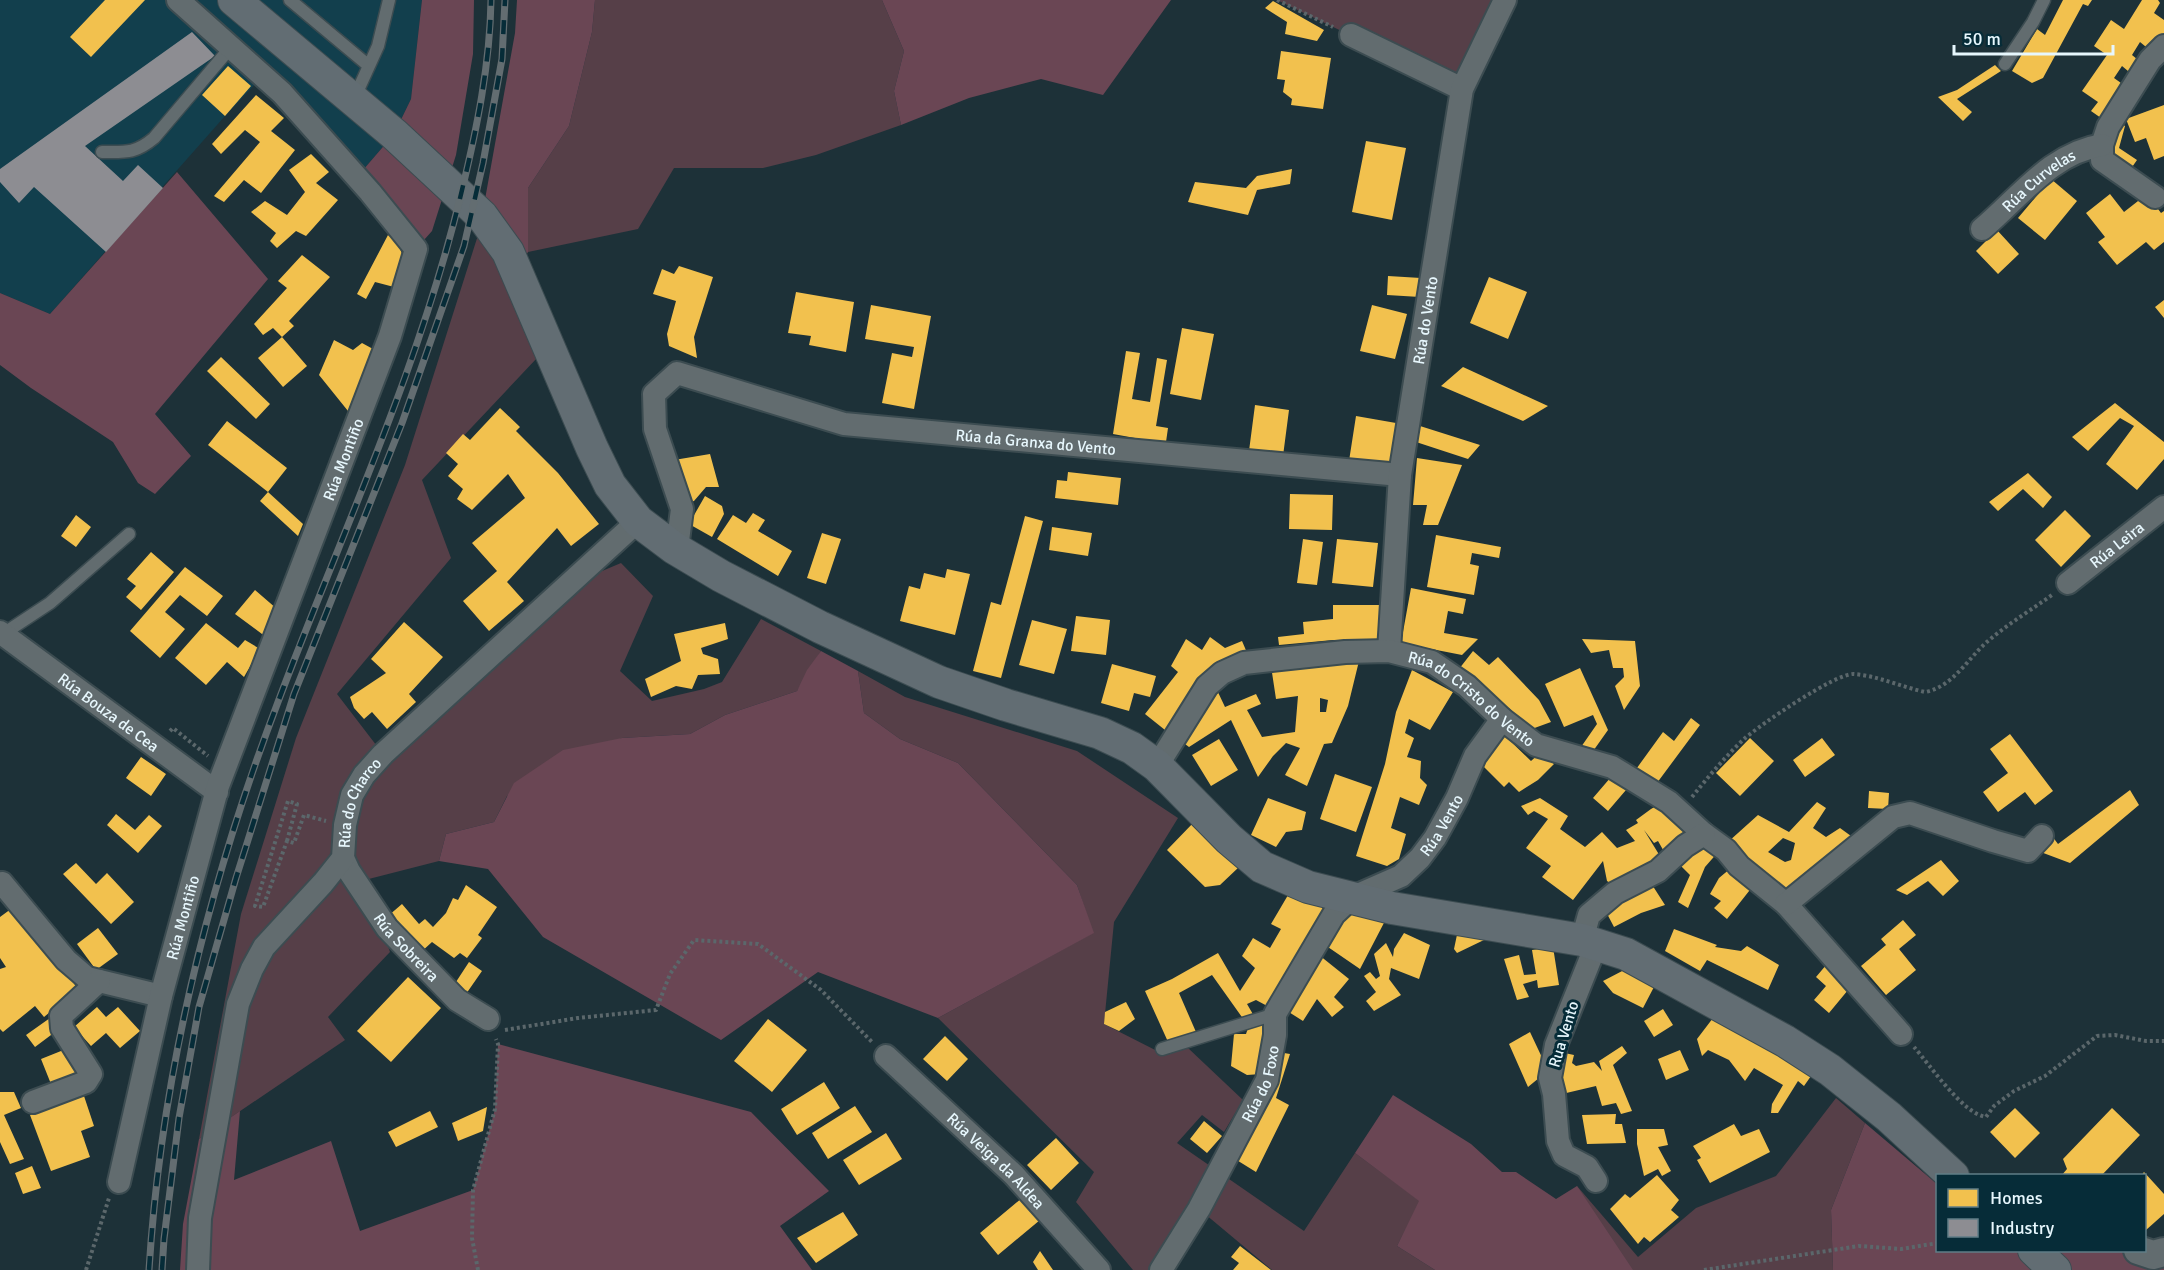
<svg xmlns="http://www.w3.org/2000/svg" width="2164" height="1270" font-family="Signika,sans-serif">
  <rect width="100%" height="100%" fill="#1d3138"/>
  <path fill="#123f4d" d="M0,0H422L411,99L394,134L357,177L263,76L225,116L50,314L0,293Z"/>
  <path fill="#563f48" d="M595,0H882L904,51L894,91L901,125L816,155L763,168H674L638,229L528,252V188L569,126L592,32Z
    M1277,0H1505L1462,89Z
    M479,232L501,274L537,358L422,480L451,558L337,694L383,754L569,585L621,563L653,596L620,671L652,701L704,689L722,682L761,619L821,651L797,691L725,715L690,734L622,738L507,796L494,822L446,834L439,861L357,882L377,914L390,952L328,1017L345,1040L199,1139L241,914L296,738L405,465Z
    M858,671L905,697L1077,751L1178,818L1114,922L1104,1024L1165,1055L1188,1048L1243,1100L1224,1132L1202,1115L1177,1143L1304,1231L1355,1153L1420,1201L1397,1246L1435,1270H1272L1199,1209L1152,1270H1133L1076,1202L1094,1172L938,1018L1093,933L1077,885L958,763L900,739L864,713Z
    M1836,1098L1865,1123L1831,1210L1833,1270H1596L1577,1186L1638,1257L1696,1208L1776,1176Z"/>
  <path fill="#6a4654" d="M422,0H474L473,54L456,155L432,231L416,249L357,177L394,134L411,99Z
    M517,0H595L592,32L569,126L528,188V252L517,273L482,216L515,33Z
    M882,0H1171L1103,95L1041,79L969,98L901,125L894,91L904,51Z
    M177,172L268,279L155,414L191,456L155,494L138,483L113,442L31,388L0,365V293L50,314Z
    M821,651L858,671L864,713L900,739L958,763L1077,885L1094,933L938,1018L818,972L721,1040L543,937L488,869L439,861L446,834L494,822L514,783L563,750L622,738L690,734L725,715L797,691L807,670Z
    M498,1044L751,1112L829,1191L780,1226L812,1270H180L183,1224L199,1139L240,1111L234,1180L331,1141L360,1231L473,1190L495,1109Z
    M1393,1095L1471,1144L1502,1172H1516L1556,1199L1577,1186L1633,1270H1435L1397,1246L1419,1201L1355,1153Z
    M1865,1123L1937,1184L1938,1250L2164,1252V1270H1833L1831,1210Z"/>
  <path fill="#f2c14e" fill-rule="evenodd" d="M105,0H145L91,57L70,37Z
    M2063,0H2092L2088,6L2083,4L2043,78L2032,83L2012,71L2037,29L2045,35Z
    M2142,0H2158L2160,3L2154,13L2164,20V37L2151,51L2140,42L2132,55L2143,64L2134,76L2122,66L2114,78L2128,88L2101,118L2091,111L2098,102L2082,91L2107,55L2094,46L2111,20L2124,29Z
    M1273,1L1324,30L1317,41L1285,34L1287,22L1265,8Z
    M1281,51L1331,58L1323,109L1291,105L1292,99L1283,92L1285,80L1277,79Z
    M1995,65L2001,71L1957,99L1972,112L1963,121L1938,97L1957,90Z
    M228,66L251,86L225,116L202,95Z
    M256,95L284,118L271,131L295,150L261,193L244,180L224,202L214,196L260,142L245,130L221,154L212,144Z
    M2164,105V156L2154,160L2146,138L2135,142L2126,119Z
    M2119,122L2125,126L2119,148L2137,160L2130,170L2111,156Z
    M1366,141L1406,148L1392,220L1352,212Z
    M311,154L329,172L316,183L338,200L306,236L296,231L277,248L270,241L276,233L251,212L265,201L287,215L305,192L289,170Z
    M1292,169L1290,184L1257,190L1248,215L1188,202L1195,182L1246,188L1257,176Z
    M2051,179L2077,201L2045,240L2018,218Z
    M2110,194L2124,212L2147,194L2161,213L2164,211V242L2154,250L2146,242L2117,265L2098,242L2105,237L2086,213Z
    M1997,230L2019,254L1998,274L1976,251Z
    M388,235L396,240L404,258L394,287L375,282L366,299L357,294Z
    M302,255L330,277L289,321L294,326L282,337L273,328L263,335L254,324L287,288L278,281Z
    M679,266L713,277L694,337L697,358L669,346L667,334L676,301L653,294L662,269L674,274Z
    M1388,276L1421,278L1420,297L1387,295Z
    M1489,277L1527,292L1508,339L1470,323Z
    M796,292L854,302L846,352L809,345L811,336L788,333Z
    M2164,300V318L2155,307Z
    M871,305L931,316L914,409L882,403L892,353L912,357L914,347L865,339Z
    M1372,305L1407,314L1395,359L1360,351Z
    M1182,328L1214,334L1201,400L1170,394Z
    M282,337L307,366L283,387L258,358Z
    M334,340L353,350L362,343L373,349L348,411L319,375Z
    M1126,351L1140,353L1132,399L1150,402L1157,358L1167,360L1156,426L1168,428L1165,449L1145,446L1146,440L1113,434Z
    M221,357L270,404L256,419L207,371Z
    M1463,367L1548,406L1523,421L1441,386Z
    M2115,403L2164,442V459L2137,490L2106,464L2134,426L2120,418L2088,451L2072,437Z
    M1255,405L1289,410L1283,456L1249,451Z
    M500,408L520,427L516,431L558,473L599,524L571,546L557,528L507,582L524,601L489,631L463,601L497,571L472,543L525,498L508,474L472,510L457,499L463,489L448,476L458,464L446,453L463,434L470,440Z
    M1356,416L1396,423L1389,467L1349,461Z
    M227,421L287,468L268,492L208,445Z
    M1420,426L1480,445L1468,459L1413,441Z
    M710,454L719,487H706L694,501L686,503L674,460Z
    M1417,458L1462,465L1438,525H1423L1427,505H1413Z
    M1068,472L1121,478L1118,505L1055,498L1057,480L1067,481Z
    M2028,473L2052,497L2043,508L2023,489L1998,511L1989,502Z
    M268,492L303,524L298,536L260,501Z
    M1290,494L1333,495L1332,530L1289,529Z
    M705,496L722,506L724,514L712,537L689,524Z
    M2065,510L2091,536L2061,567L2035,540Z
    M753,513L765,520L758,531L792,551L778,576L717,539L733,515L746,523Z
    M76,515L91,527L76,547L61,536Z
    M1025,516L1043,521L1001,678L973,671L991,602L1001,605Z
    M1052,527L1092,533L1088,556L1049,550Z
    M822,533L841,539L826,584L807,578Z
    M1436,535L1501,547L1499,558L1472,553L1470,564L1479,566L1474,595L1427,587Z
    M1303,539L1323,542L1317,585L1297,583Z
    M1337,539L1378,543L1373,587L1332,583Z
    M151,552L174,572L141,610L126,597L136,586L127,579Z
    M185,567L223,596L207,616L180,595L165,612L185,629L160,658L130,631Z
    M947,569L970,574L955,635L900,621L909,586L920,589L924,573L945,578Z
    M1411,588L1466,599L1463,614L1448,611L1444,633L1478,639L1462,655L1401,643Z
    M255,590L277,609L266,637L235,614Z
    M1333,605H1379V640H1333L1279,645L1278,637L1304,634L1303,622L1333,619Z
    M1076,616L1110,620L1106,655L1071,651Z
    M1032,620L1067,629L1054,674L1019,665Z
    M404,622L443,657L409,694L416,702L387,729L372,712L364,719L354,708L350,697L386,673L371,659Z
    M206,623L238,648L245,640L260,649L244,677L227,662L206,685L175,658Z
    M725,623L728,639L701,648L703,654L718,659L720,674L698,675L692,689L676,686L651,697L645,679L681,661L674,634Z
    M1210,637L1225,648L1242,641L1248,655L1170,734L1145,714L1178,672L1171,666L1186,639L1202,650Z
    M1582,639L1635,641L1640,686L1624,710L1615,686L1624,677L1623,668H1613L1609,650L1591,653Z
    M1473,651L1489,665L1498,657L1539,700L1551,722L1529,730L1459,669Z
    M1359,661L1348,706L1332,743L1324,744L1307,786L1285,775L1300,748L1286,743L1273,756L1258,777L1231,720L1189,747L1181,741L1216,688L1225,707L1256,694L1261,704L1247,710L1262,737L1295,732L1298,696L1276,699L1271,666ZM1320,698L1328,700L1326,712H1320Z
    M1112,664L1156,676L1150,697L1134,693L1129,711L1101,703Z
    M1580,668L1608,730L1591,754L1581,747L1597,724L1593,715L1564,727L1545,684Z
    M1412,670L1453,692L1430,730L1409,719L1405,733L1414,738L1407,757L1421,761L1420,778L1427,785L1419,805L1400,797L1391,828L1406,834L1399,859L1387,866L1356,856L1385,764L1396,712Z
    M1691,718L1700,725L1654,787L1634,772L1663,732L1674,741Z
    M1502,733L1531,761L1540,753L1554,764L1538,780L1519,792L1509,782L1504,787L1477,760Z
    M2010,734L2053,791L2035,805L2025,792L1998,812L1983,792L2008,773L1990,749Z
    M1750,738L1774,761L1740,796L1716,773Z
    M1822,738L1835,755L1805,777L1793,760Z
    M1219,739L1238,770L1211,786L1192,755Z
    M141,757L166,774L151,796L126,778Z
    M1335,774L1372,787L1356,832L1320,819Z
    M1611,777L1626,790L1608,811L1593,798Z
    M2130,790L2139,805L2070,863L2038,851L2052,836L2058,844Z
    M1869,791L1889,793L1888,809L1868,808Z
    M1268,798L1306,812L1302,830L1286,832L1276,847L1251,835Z
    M1540,798L1568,816L1560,829L1585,847L1602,832L1617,848L1635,841L1626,830L1638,823L1636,820L1651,809L1663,802L1693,833L1666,855L1658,841L1654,843L1644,830L1663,861L1615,886L1607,881L1603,861L1573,900L1542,877L1551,866L1526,848L1548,819L1534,811L1528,815L1521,806Z
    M1817,802L1826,808L1813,828L1826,837L1840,828L1851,836L1787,892L1728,842L1758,815L1789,832ZM1783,838L1795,843L1791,860L1785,862L1768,852Z
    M116,814L135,830L149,815L162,826L138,853L107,825Z
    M1195,821L1239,867L1220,885L1205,887L1167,850Z
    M1706,841L1719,851L1705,867L1688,908L1678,902L1690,875L1676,861Z
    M1941,860L1959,881L1943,896L1928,881L1907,895L1896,890Z
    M76,863L96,884L107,873L134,902L111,924L63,874Z
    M1731,868L1753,886L1727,919L1714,908L1721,901L1710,894L1719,878Z
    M1649,880L1665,905L1641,913L1614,927L1604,908Z
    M466,885L497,907L478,935L482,938L467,958L460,953L454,958L432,942L420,953L388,916L402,904L419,924L425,919L433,927L446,913L453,898L458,900Z
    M1291,890L1322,907L1326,917L1271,1008L1256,1000L1247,1004L1254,1016L1244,1020L1212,975L1179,993L1196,1032L1169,1044L1145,991L1172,979L1218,953L1240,991L1255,968L1242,956L1253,938L1270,948L1281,929L1271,924Z
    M15,906L78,989L44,1017L35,1006L3,1032L0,1029V969L6,967L0,958V917Z
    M1353,908L1386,919L1360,969L1325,945L1342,916L1346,918Z
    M1903,920L1916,935L1899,949L1916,970L1886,995L1861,966L1886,945L1881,939Z
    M98,928L118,954L96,970L77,944Z
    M1674,929L1717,945L1715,947L1741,951L1747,946L1779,965L1768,990L1707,960L1700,971L1665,951Z
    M1458,930L1486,932L1484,940L1457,953L1454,949Z
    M1404,933L1430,945L1419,979L1391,968L1389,979L1401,995L1374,1011L1366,1001L1376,992L1364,976L1370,972L1376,979L1380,976L1374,954L1386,943L1393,957L1394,949Z
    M1553,947L1559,985L1538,988L1537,980L1523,984L1529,997L1517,1000L1504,959L1519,955L1524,975L1536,974L1532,950Z
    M1319,955L1349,979L1334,997L1344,1007L1332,1017L1317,999L1303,1021L1284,1009Z
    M469,962L482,971L466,994L454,985Z
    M1827,964L1853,984L1829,1013L1814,1000L1826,986L1816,977Z
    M1626,969L1655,985L1643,1008L1613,993L1603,981Z
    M408,977L441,1008L391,1062L357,1031Z
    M1126,1002L1135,1019L1119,1031L1104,1024L1105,1012Z
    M97,1007L106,1017L118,1007L140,1031L120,1048L106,1033L91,1046L74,1027Z
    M1663,1009L1673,1025L1654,1037L1644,1021Z
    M50,1018L59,1029L35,1047L26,1035Z
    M1713,1018L1747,1036L1811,1076L1804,1086L1798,1081L1778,1113H1771L1772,1104L1783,1085L1754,1068L1745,1081L1729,1060L1708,1050L1702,1056L1697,1039Z
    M768,1019L807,1050L772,1092L734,1061Z
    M1265,1024L1261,1074L1247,1075L1231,1066L1234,1034H1246L1248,1028Z
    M1530,1032L1546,1066L1545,1073L1528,1087L1509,1044Z
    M945,1036L968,1059L947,1081L923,1059Z
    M1622,1046L1627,1053L1613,1065L1632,1111L1621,1114L1616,1103L1602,1106L1596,1086L1562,1094L1560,1052L1574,1055L1572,1063L1576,1066L1594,1062L1602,1071L1599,1061Z
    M71,1047L83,1077L53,1089L41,1059Z
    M1680,1050L1689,1070L1666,1080L1658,1059Z
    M1278,1052L1290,1054L1276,1098L1289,1105L1256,1172L1235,1159Z
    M824,1082L840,1108L797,1135L781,1109Z
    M0,1092H14L21,1108L4,1115L24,1159L10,1164L0,1142Z
    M84,1096L94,1126L81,1131L90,1157L51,1171L30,1115Z
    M855,1106L872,1132L828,1159L812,1133Z
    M487,1107L483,1131L458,1141L452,1123Z
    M2015,1108L2040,1133L2015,1158L1990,1132Z
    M2112,1108L2140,1135L2101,1176H2061L2067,1169L2063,1159Z
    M430,1111L438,1127L396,1147L388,1132Z
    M1616,1114L1615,1124H1622L1626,1143L1587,1144L1582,1115Z
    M1204,1121L1222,1136L1207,1153L1190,1139Z
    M1734,1124L1741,1136L1759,1129L1770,1152L1710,1183L1697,1160L1701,1158L1693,1146Z
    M1637,1129H1664L1668,1145L1658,1147L1671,1171L1662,1176L1658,1169L1644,1176L1637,1144Z
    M886,1133L902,1159L859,1185L843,1160Z
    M1056,1138L1079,1163L1051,1190L1027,1165Z
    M32,1166L41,1188L23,1194L15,1173Z
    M2144,1172L2164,1194V1214L2146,1230L2145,1228V1176H2141Z
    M1657,1175L1679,1200L1671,1210L1679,1217L1650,1242L1644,1237L1638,1244L1610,1209L1625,1194L1630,1198Z
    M1022,1198L1040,1220L998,1255L980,1233Z
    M843,1212L858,1235L816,1263L797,1238Z
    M1240,1246L1271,1270H1233L1239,1263L1231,1257Z
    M1040,1251L1053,1270H1038L1033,1262Z"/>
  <path fill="#8d8d92" d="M192,32L215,56L85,146L123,181L138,165L163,188L106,252L34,187L19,203L0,182V169Z"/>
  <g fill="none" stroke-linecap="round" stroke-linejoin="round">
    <defs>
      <path id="service" d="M290,0L369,66
        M2005,64L2033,22L2044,0
        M354,99L378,46L389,0
        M102,152C125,152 135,154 154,138L231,47
        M3,634L50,603L129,534
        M1162,1049L1275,1014"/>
      <g id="minor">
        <path d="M1351,35L1462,89"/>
        <path d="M2155,197L2102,160V145L2108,127L2150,60L2164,46"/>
        <path id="s1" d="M1982,229C2019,198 2051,153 2102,145"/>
        <path id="s2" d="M677,549L682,509L655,429L654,394L677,373L844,424L1400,475"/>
        <path id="s3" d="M2068,583L2164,507"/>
        <path id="s4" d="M0,632L217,792"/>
        <path id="s5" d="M1389,651L1400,475L1462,89L1505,0"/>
        <path id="s6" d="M1157,766L1207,686L1222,673L1244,663L1345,652L1389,651L1432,662L1467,686L1502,719L1536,745L1612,767L1669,802L1704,834L1726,850L1739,866L1786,904L1901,1034"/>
        <path id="s7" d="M343,858L349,871L387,928L457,1000L488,1019"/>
        <path d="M2,883L66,960L87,978L161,996"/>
        <path d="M1786,904L1893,817L1910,813L1993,841L2028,851L2042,836"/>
        <path d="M1582,940L1589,915L1615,893L1658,871L1685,846L1704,834"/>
        <path d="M1596,945L1556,1045L1550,1078L1554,1094L1558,1141L1564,1155L1587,1167L1596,1181"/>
        <path id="s8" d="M886,1056L1014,1175L1099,1270"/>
        <path d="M33,1102L86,1082L91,1074L62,1028L61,1016L99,981"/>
        <path id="s9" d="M119,1182L161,996L218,786L390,336L416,249L370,192L282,93L178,0"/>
        <path id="s10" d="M198,1270L200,1218L238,1004L252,969L264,947L323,883L343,858L345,825L352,795L364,775L383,754L638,521"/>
        <path id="s11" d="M1161,1270L1199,1209L1267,1080L1275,1035V1014L1334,914L1351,898L1401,876L1420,858L1435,838L1457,798L1475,756L1502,719"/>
      </g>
      <path id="tertiary" d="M2138,1250L2153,1255L2164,1252"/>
      <path id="secondary" d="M234,0L394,134L482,216L508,252L592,448L610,485L638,521L674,548L721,576L820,627L939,682L1006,705L1100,733L1132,748L1157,766L1229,839L1262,867L1308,887L1392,908L1582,940L1626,954L1785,1041L1830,1070L1889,1117L1953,1176
        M2034,1250L2055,1270"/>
    </defs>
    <use href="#service" stroke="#3c4c51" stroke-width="15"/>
    <use href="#minor" stroke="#3c4c51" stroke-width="26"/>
    <use href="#tertiary" stroke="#3c4c51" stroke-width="32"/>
    <use href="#secondary" stroke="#3c4c51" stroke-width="34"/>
    <path stroke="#5b676b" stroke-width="4" stroke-dasharray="3 3" stroke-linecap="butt" d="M1277,0L1333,27
      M170,731L173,728L208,756
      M1692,797C1708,777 1725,757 1744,739C1760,725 1835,673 1854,674C1878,676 1902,687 1925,692C1953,687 1968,658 1988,641C2008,624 2031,610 2052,595
      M287,841L297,804L288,801L255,906L263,907L287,841L294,843L304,815L326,821
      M505,1030L578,1018L656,1010L670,974L694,940L758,944L821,990L873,1043
      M1914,1047C1930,1065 1963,1114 1986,1117L1994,1106L2014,1091L2045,1076L2097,1036L2115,1035L2146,1041H2164
      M86,1270L109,1198
      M478,1270L472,1238L473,1190L495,1109L498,1044L496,1039
      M1704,1270L1859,1246L1901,1249L1938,1243"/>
    <use href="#service" stroke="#626c6f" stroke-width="12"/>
    <use href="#minor" stroke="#626c6f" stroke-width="22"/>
    <use href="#tertiary" stroke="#626c6f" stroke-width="28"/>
    <use href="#secondary" stroke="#626d73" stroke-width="32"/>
    <defs>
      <path id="rail" d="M149,1270C161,1076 209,883 278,702C342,532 420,367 462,190C477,128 490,64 491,0
        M162,1270L164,1239L179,1118L199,1007L236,878L294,694L402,423L464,246L483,163L502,59L505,0"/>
    </defs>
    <use href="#rail" stroke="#636d71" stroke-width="7"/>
    <use href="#rail" stroke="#062c38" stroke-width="4.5" stroke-dasharray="14" stroke-linecap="butt"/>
  </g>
  <g text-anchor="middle" stroke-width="6" stroke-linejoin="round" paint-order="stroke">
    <g font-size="16" fill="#e7f7fd" stroke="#062c38">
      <text dy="6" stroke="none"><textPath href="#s1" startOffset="75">Rúa Curvelas</textPath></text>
      <text dy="6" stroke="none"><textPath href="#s5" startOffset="333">Rúa do Vento</textPath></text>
      <text dy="6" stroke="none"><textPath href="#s2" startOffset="558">Rúa da Granxa do Vento</textPath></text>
      <text dy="6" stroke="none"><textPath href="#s9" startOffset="758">Rúa Montiño</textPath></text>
      <text dy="6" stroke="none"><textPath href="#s3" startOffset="62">Rúa Leira</textPath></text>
      <text dy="6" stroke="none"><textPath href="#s6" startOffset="381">Rúa do Cristo do Vento</textPath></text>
      <text dy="6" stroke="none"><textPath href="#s4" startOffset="135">Rúa Bouza de Cea</textPath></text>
      <text dy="6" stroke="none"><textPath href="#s10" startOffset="510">Rúa do Charco</textPath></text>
      <text dy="6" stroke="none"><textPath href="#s11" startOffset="544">Rúa Vento</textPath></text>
      <text dy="6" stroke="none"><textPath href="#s9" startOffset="272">Rúa Montiño</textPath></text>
      <text dy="6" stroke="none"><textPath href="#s7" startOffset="110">Rúa Sobreira</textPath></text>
      <text transform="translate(1563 1034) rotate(-73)" y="6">Rua Vento</text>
      <text dy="6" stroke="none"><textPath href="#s11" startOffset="212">Rúa do Foxo</textPath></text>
      <text dy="6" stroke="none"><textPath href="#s8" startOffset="152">Rúa Veiga da Aldea</textPath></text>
    </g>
  </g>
  <rect x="1936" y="1174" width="210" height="78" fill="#062c38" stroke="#607d87" stroke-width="1.5"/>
  <rect x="1948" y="1189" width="30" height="18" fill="#f2c14e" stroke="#607d87" stroke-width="1.5"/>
  <text x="1990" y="1204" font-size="18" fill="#e7f7fd">Homes</text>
  <rect x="1948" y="1219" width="30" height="18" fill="#8d8d92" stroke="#607d87" stroke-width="1.5"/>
  <text x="1990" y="1234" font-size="18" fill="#e7f7fd">Industry</text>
  <path d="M1954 45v9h159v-9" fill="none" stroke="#e7f7fd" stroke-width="3"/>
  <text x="1963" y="45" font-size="18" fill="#e7f7fd" stroke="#062c38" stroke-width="4.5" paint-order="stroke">50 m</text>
</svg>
